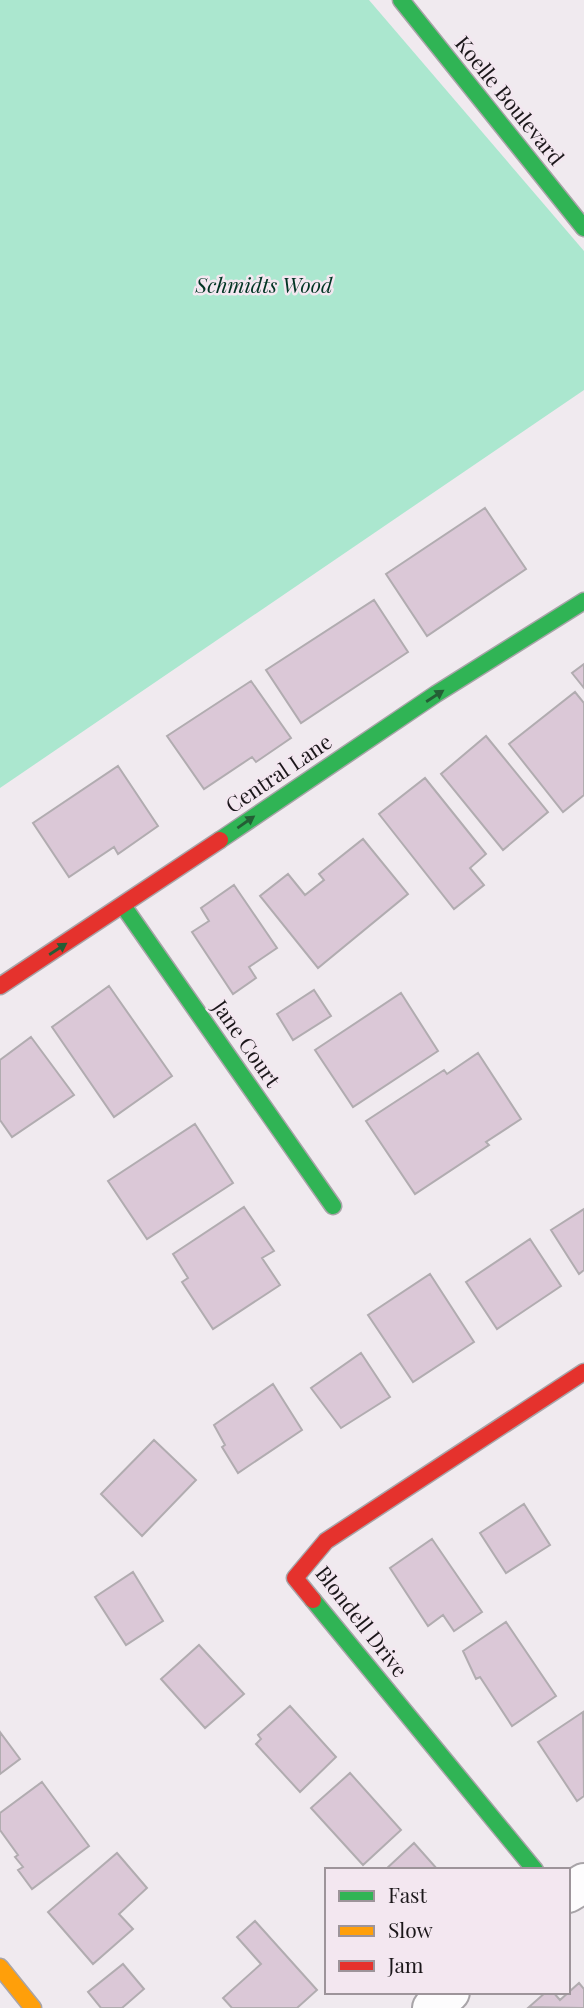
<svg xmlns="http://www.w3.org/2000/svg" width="584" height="2008" font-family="'Playfair Display',serif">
  <rect width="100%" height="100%" fill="#f0eaef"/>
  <path fill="#abe7cf" d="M0,0H369L584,251V390L0,788Z"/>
  <path fill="#dbc8d7" stroke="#b1acb0" stroke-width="2" d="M485,508L526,569L427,636L386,574Z
    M374,600L408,652L301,723L266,670Z
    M584,664V688L572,673Z
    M251,681L291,738L256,762L252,757L204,789L167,736Z
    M575,692L584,703V795L563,812L509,744Z
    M486,736L548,812L503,850L441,774Z
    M118,766L158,826L118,854L114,847L69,877L33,823Z
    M425,778L486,854L470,868L484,885L454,909L379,814Z
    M363,839L408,894L318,968L260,896L288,874L305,895L324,880L319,874Z
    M234,885L277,948L249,967L256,978L233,994L192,932L209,921L201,908Z
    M109,986L172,1076L114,1117L52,1027Z
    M314,990L331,1016L293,1040L277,1014Z
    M401,993L438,1051L353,1107L315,1050Z
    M31,1037L74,1095L12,1137L0,1120V1060Z
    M478,1053L521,1119L486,1142L489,1145L415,1194L366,1121L444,1070L447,1074Z
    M195,1124L233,1183L147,1239L108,1181Z
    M244,1207L274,1251L262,1258L280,1285L213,1329L182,1282L188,1278L173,1254Z
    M584,1209V1270L579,1274L551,1230Z
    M530,1239L561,1286L497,1329L466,1282Z
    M430,1274L474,1342L413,1382L368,1315Z
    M361,1353L390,1397L341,1428L311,1388Z
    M273,1384L302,1430L238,1473L222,1447L225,1445L214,1425Z
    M154,1440L196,1480L142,1536L101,1494Z
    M524,1504L550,1545L506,1573L480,1533Z
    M432,1539L482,1612L454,1631L443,1615L428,1626L390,1568Z
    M133,1572L163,1621L126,1645L95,1597Z
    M506,1622L556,1696L512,1726L480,1677L476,1679L463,1651Z
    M199,1645L244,1694L205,1728L161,1679Z
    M290,1706L336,1757L300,1792L256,1744L261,1739L258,1735Z
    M583,1712L584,1796L577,1801L538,1742Z
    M0,1732L20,1759L0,1774Z
    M350,1773L401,1830L363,1865L311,1808Z
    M42,1782L89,1846L32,1889L18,1870L23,1867L15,1857L18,1855L0,1830V1813Z
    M414,1843L438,1870H385Z
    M117,1853L147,1888L119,1914L133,1929L93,1964L48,1912Z
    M255,1921L317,1990L297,2008H232L223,1998L261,1964L237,1937Z
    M123,1964L144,1989L122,2008H101L88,1992Z
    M579,1983L584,1989V2008L529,2007L546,1992H553L560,2000Z"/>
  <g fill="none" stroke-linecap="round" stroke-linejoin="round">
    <defs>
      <path id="street" d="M568,1893L584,1883
        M432,2008L450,1992"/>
      <path id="fast" d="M401,0L584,228
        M220,840L436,694L584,601
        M124,907L333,1206
        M313,1600L535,1870"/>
      <path id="slow" d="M0,1967L33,2008"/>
      <path id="jam" d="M0,986L220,840
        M313,1600L295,1578L326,1541L584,1372"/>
    </defs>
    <use href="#street" stroke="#a8a4a8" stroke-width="42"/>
    <use href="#fast" stroke="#a8a4a8" stroke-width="19"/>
    <use href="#slow" stroke="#a8a4a8" stroke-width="19"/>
    <use href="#jam" stroke="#a8a4a8" stroke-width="19"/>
    <use href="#street" stroke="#fdfcfd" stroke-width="38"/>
    <use href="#fast" stroke="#30b455" stroke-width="16"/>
    <use href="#slow" stroke="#ff9f0a" stroke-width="16"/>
    <use href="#jam" stroke="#e5322d" stroke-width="16"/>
  </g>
  <defs><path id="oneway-solid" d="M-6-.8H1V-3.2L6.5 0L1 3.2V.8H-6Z" transform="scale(1.75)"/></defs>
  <g fill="#245e35">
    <use href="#oneway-solid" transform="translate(435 696) rotate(-33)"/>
    <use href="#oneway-solid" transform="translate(246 822) rotate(-35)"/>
    <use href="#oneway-solid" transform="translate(58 949) rotate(-33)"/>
  </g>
  <g text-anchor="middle" stroke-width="5" stroke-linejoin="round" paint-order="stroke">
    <g font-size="21" fill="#1b171a" stroke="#f3e7f0">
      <text transform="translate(509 101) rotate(51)" y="7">Koelle Boulevard</text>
      <text transform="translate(279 774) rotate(-34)" y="7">Central Lane</text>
      <text transform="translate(246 1044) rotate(55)" y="7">Jane Court</text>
      <text transform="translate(361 1622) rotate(52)" y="7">Blondell Drive</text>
    </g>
    <g font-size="21" font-style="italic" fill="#003423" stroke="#f3e7f0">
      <text x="264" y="293">Schmidts Wood</text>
    </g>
  </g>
  <rect x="325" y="1868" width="245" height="126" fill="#f3e7f0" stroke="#9d949a" stroke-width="2"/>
  <rect x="339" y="1891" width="35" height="10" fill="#30b455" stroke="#9d949a" stroke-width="2"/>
  <text x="388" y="1903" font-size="21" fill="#1b171a">Fast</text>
  <rect x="339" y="1926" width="35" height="10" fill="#ff9f0a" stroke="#9d949a" stroke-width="2"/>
  <text x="388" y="1938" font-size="21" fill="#1b171a">Slow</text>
  <rect x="339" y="1961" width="35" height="10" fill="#e5322d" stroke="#9d949a" stroke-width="2"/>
  <text x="388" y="1973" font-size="21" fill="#1b171a">Jam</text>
</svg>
